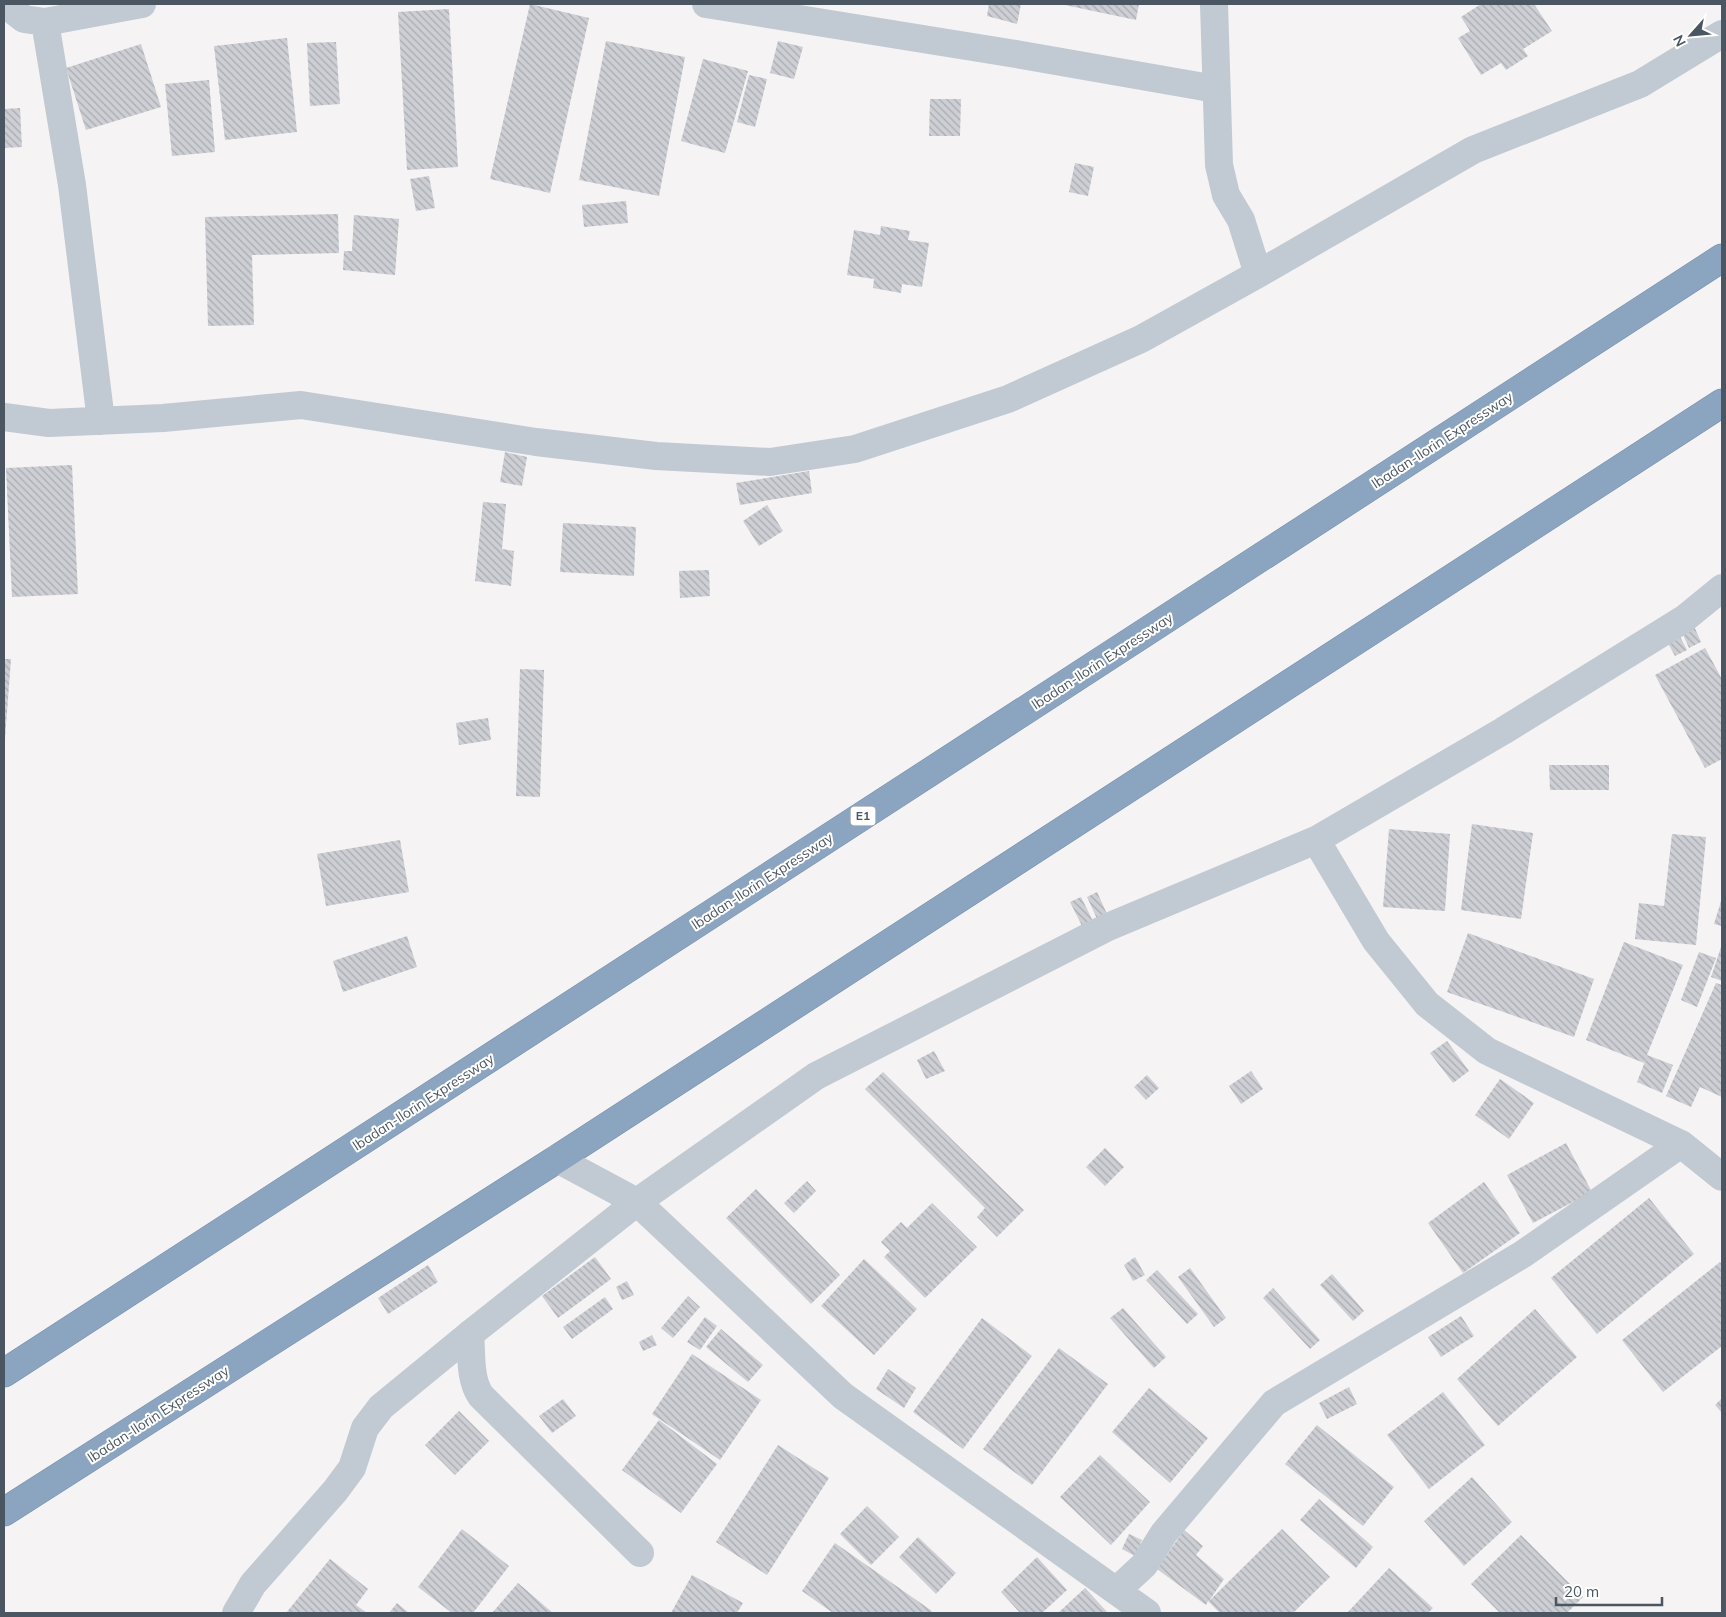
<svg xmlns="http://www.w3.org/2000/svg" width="1726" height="1617" font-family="Mulish,sans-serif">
  <defs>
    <pattern id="building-back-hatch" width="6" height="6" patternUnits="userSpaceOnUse" patternTransform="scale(1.25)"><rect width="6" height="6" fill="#cdcfd5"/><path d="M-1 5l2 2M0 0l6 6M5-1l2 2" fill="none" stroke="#a8abb0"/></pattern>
  </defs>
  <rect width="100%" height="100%" fill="#f5f3f3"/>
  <path fill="url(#building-back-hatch)" d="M530,4L589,18L550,193L490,179Z
    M989,4H1021L1017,24L987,16Z
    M1060,4H1139L1136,20Z
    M1481,4H1534L1552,31L1523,49L1528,56L1506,70L1501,63L1481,75L1458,38L1470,31L1461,17Z
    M449,9L458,167L407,170L398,12Z
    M287,38L297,132L225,140L214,46Z
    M606,41L685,57L659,196L579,180Z
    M778,41L803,47L794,79L770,73Z
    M336,42L340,104L310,106L307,43Z
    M141,44L161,107L86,130L66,68Z
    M703,59L748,71L725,153L681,141Z
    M749,75L767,79L755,127L737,122Z
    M209,80L215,152L172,156L165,84Z
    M930,99H961L960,136H929Z
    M20,108L22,147L4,148V109Z
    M1075,163L1094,167L1088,196L1069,192Z
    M429,176L435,208L416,211L410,179Z
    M626,201L628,223L584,227L582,205Z
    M338,214L339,253L252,255L254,325L208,326L205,217Z
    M354,215L399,219L395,275L343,270L344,251H352Z
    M881,226L910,231L908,240L929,243L922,287L902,284L901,293L873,288L874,279L847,275L854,230L880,235Z
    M505,452L527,457L522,486L500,482Z
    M72,465L78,594L12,597L6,468Z
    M809,471L812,493L740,505L736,483Z
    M483,502L506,504L502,549L514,551L511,586L475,581Z
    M767,505L783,531L759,546L743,521Z
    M563,523L636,527L634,576L560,572Z
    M709,570L710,596L680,598L679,571Z
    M1693,624L1701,642L1689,648L1681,630Z
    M1677,631L1687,650L1675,656L1665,638Z
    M1705,648L1722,679V759L1705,768L1655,675Z
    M4,659H11L5,739L4,738Z
    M520,669L544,670L540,797L516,796Z
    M488,718L491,740L459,745L456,723Z
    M1549,765H1609V790H1550Z
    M1472,824L1533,833L1521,919L1461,910Z
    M1389,829L1450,834L1445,911L1383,907Z
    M1672,834L1706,837L1696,945L1635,939L1639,903L1664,906Z
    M400,840L409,892L326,906L317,854Z
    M1097,892L1108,916L1098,921L1087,897Z
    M1081,897L1093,921L1082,926L1070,902Z
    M1722,898V926L1714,924Z
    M1468,933L1594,979L1574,1037L1447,992Z
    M407,936L417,967L343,992L333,961Z
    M1624,942L1683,965L1647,1055L1673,1065L1662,1093L1637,1082L1646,1059L1644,1063L1586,1040Z
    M1722,944V981L1711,977Z
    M1699,952L1716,958L1697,1007L1681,1000Z
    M1716,983L1722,985V1097L1700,1087L1691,1107L1666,1096Z
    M1447,1041L1469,1071L1453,1083L1430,1053Z
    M934,1051L945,1071L926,1079L917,1060Z
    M1251,1071L1263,1089L1241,1104L1229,1086Z
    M883,1072L1024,1210L997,1237L977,1217L985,1208L865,1089Z
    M1147,1075L1159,1088L1146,1100L1134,1087Z
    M1500,1079L1534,1103L1509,1139L1475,1115Z
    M1566,1143L1592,1192L1533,1223L1507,1175Z
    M1105,1148L1124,1167L1105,1186L1086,1167Z
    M807,1181L816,1191L794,1213L784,1203Z
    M1484,1182L1520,1233L1463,1273L1428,1223Z
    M756,1189L840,1275L811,1304L726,1218Z
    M1649,1198L1694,1254L1597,1334L1551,1278Z
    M932,1203L977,1247L925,1298L884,1257L890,1251L881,1242L901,1222L907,1228Z
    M595,1257L611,1279L558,1318L542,1296Z
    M1135,1257L1145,1275L1133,1281L1124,1265Z
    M864,1259L917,1309L874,1355L821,1306Z
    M1720,1262L1722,1265V1346L1663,1392L1622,1340Z
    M428,1265L438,1282L388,1314L378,1298Z
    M1190,1268L1226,1318L1214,1327L1178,1277Z
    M1157,1270L1198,1314L1187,1324L1146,1280Z
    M1332,1274L1364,1311L1353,1321L1320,1285Z
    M627,1281L634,1295L622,1300L616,1287Z
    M1273,1288L1320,1340L1310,1349L1263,1298Z
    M688,1296L700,1307L673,1338L661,1328Z
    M605,1297L613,1309L572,1339L563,1327Z
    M1123,1308L1166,1357L1154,1368L1110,1318Z
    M1535,1309L1577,1357L1498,1426L1457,1379Z
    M1461,1316L1474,1336L1441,1357L1428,1337Z
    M705,1317L717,1326L700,1350L687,1342Z
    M982,1318L1032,1356L963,1449L913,1412Z
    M721,1329L763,1365L748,1382L706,1347Z
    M652,1335L657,1345L643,1351L639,1342Z
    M1059,1348L1108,1384L1032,1485L983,1449Z
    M692,1354L761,1400L720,1460L652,1414Z
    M888,1369L916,1388L904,1408L876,1389Z
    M1349,1387L1357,1404L1327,1419L1319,1403Z
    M1149,1388L1208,1438L1170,1483L1112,1432Z
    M1443,1392L1485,1445L1429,1489L1387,1435Z
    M1722,1398V1413L1715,1405Z
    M563,1399L576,1416L552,1433L539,1416Z
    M459,1411L489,1441L455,1475L425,1445Z
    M659,1420L717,1464L681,1513L622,1470Z
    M1317,1425L1394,1487L1363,1526L1285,1464Z
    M778,1445L829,1478L767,1575L716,1542Z
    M1100,1455L1150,1502L1111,1545L1060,1497Z
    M1472,1477L1512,1522L1464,1566L1424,1521Z
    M1319,1499L1373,1547L1356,1568L1300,1520Z
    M867,1506L899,1537L871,1565L840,1534Z
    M462,1529L509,1566L473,1613H452L418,1587Z
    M1282,1529L1330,1577L1293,1613H1220L1208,1601L1206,1605L1157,1569L1184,1530L1203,1546L1196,1555L1224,1579L1209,1601Z
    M1129,1534L1142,1540L1135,1556L1122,1549Z
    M1521,1535L1583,1597L1567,1613H1500L1471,1584Z
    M918,1537L956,1573L936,1594L899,1557Z
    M835,1543L932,1611L930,1613H833L802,1591Z
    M1037,1557L1067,1590L1042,1613H1020L1001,1592Z
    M330,1559L368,1589L356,1605L367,1613H286Z
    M1389,1568L1433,1608L1428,1613H1347Z
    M692,1575L743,1603L737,1613H671Z
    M518,1583L553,1613H492Z
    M1085,1588L1108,1613H1058Z
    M397,1603L409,1613H389Z"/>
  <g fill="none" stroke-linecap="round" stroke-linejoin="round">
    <defs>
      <path id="motorway" d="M4,1373L1722,258
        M4,1512L557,1159L1722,403"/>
    </defs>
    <use href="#motorway" stroke="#7690ad" stroke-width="29"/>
    <path stroke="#c1cad2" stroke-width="28" d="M8,4L10,8L24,19L45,22L142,4
      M706,4L1016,54L1216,89
      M1214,4L1219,165L1226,195L1241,220L1258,274
      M45,22L72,185L101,421
      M4,417L49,423L163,418L301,405L536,442L656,456L770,462L855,449L1008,399L1141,339L1258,274L1473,150L1640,84L1722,34
      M1316,840L1503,731L1684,619L1722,588
      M557,1159L637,1202L843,1396L1147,1613
      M470,1334C472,1353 469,1379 481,1396L640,1553
      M1116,1591L1144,1565L1164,1533L1274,1403L1523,1254L1681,1144
      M236,1613L253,1584L335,1491L352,1468L365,1428L381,1407L470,1334L637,1202L816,1076L1108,927L1316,840L1376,941L1427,1004L1487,1051L1681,1144L1722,1177"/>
    <use href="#motorway" stroke="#8ba5c1" stroke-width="28"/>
  </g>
  <g text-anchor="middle" stroke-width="4" stroke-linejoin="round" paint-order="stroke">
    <rect fill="#fff" stroke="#808990" stroke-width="1" x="850.5" y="806.5" width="25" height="19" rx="4"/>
    <g font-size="12" font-weight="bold" fill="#4a5661">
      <text x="863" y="820">E1</text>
    </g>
    <g font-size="14" fill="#4a5661" stroke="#fff">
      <text transform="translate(1442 440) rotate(-33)" y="5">Ibadan-Ilorin Expressway</text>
      <text transform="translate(1102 661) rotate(-33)" y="5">Ibadan-Ilorin Expressway</text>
      <text transform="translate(762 881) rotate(-33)" y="5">Ibadan-Ilorin Expressway</text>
      <text transform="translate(423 1102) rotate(-33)" y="5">Ibadan-Ilorin Expressway</text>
      <text transform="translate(158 1414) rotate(-33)" y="5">Ibadan-Ilorin Expressway</text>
    </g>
  </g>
  <rect width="1726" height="1617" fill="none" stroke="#4a5661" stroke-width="10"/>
  <g transform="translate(1691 35) rotate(243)" stroke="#ffffff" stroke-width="4" paint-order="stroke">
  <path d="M0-4L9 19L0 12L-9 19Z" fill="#4a5661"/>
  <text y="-8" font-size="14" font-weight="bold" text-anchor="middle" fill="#4a5661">N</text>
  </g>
  <path d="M1556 1597v8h106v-8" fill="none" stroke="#4a5661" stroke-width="2.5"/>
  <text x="1564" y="1597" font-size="15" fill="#4a5661" stroke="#ffffff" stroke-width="4" paint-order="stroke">20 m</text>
</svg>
